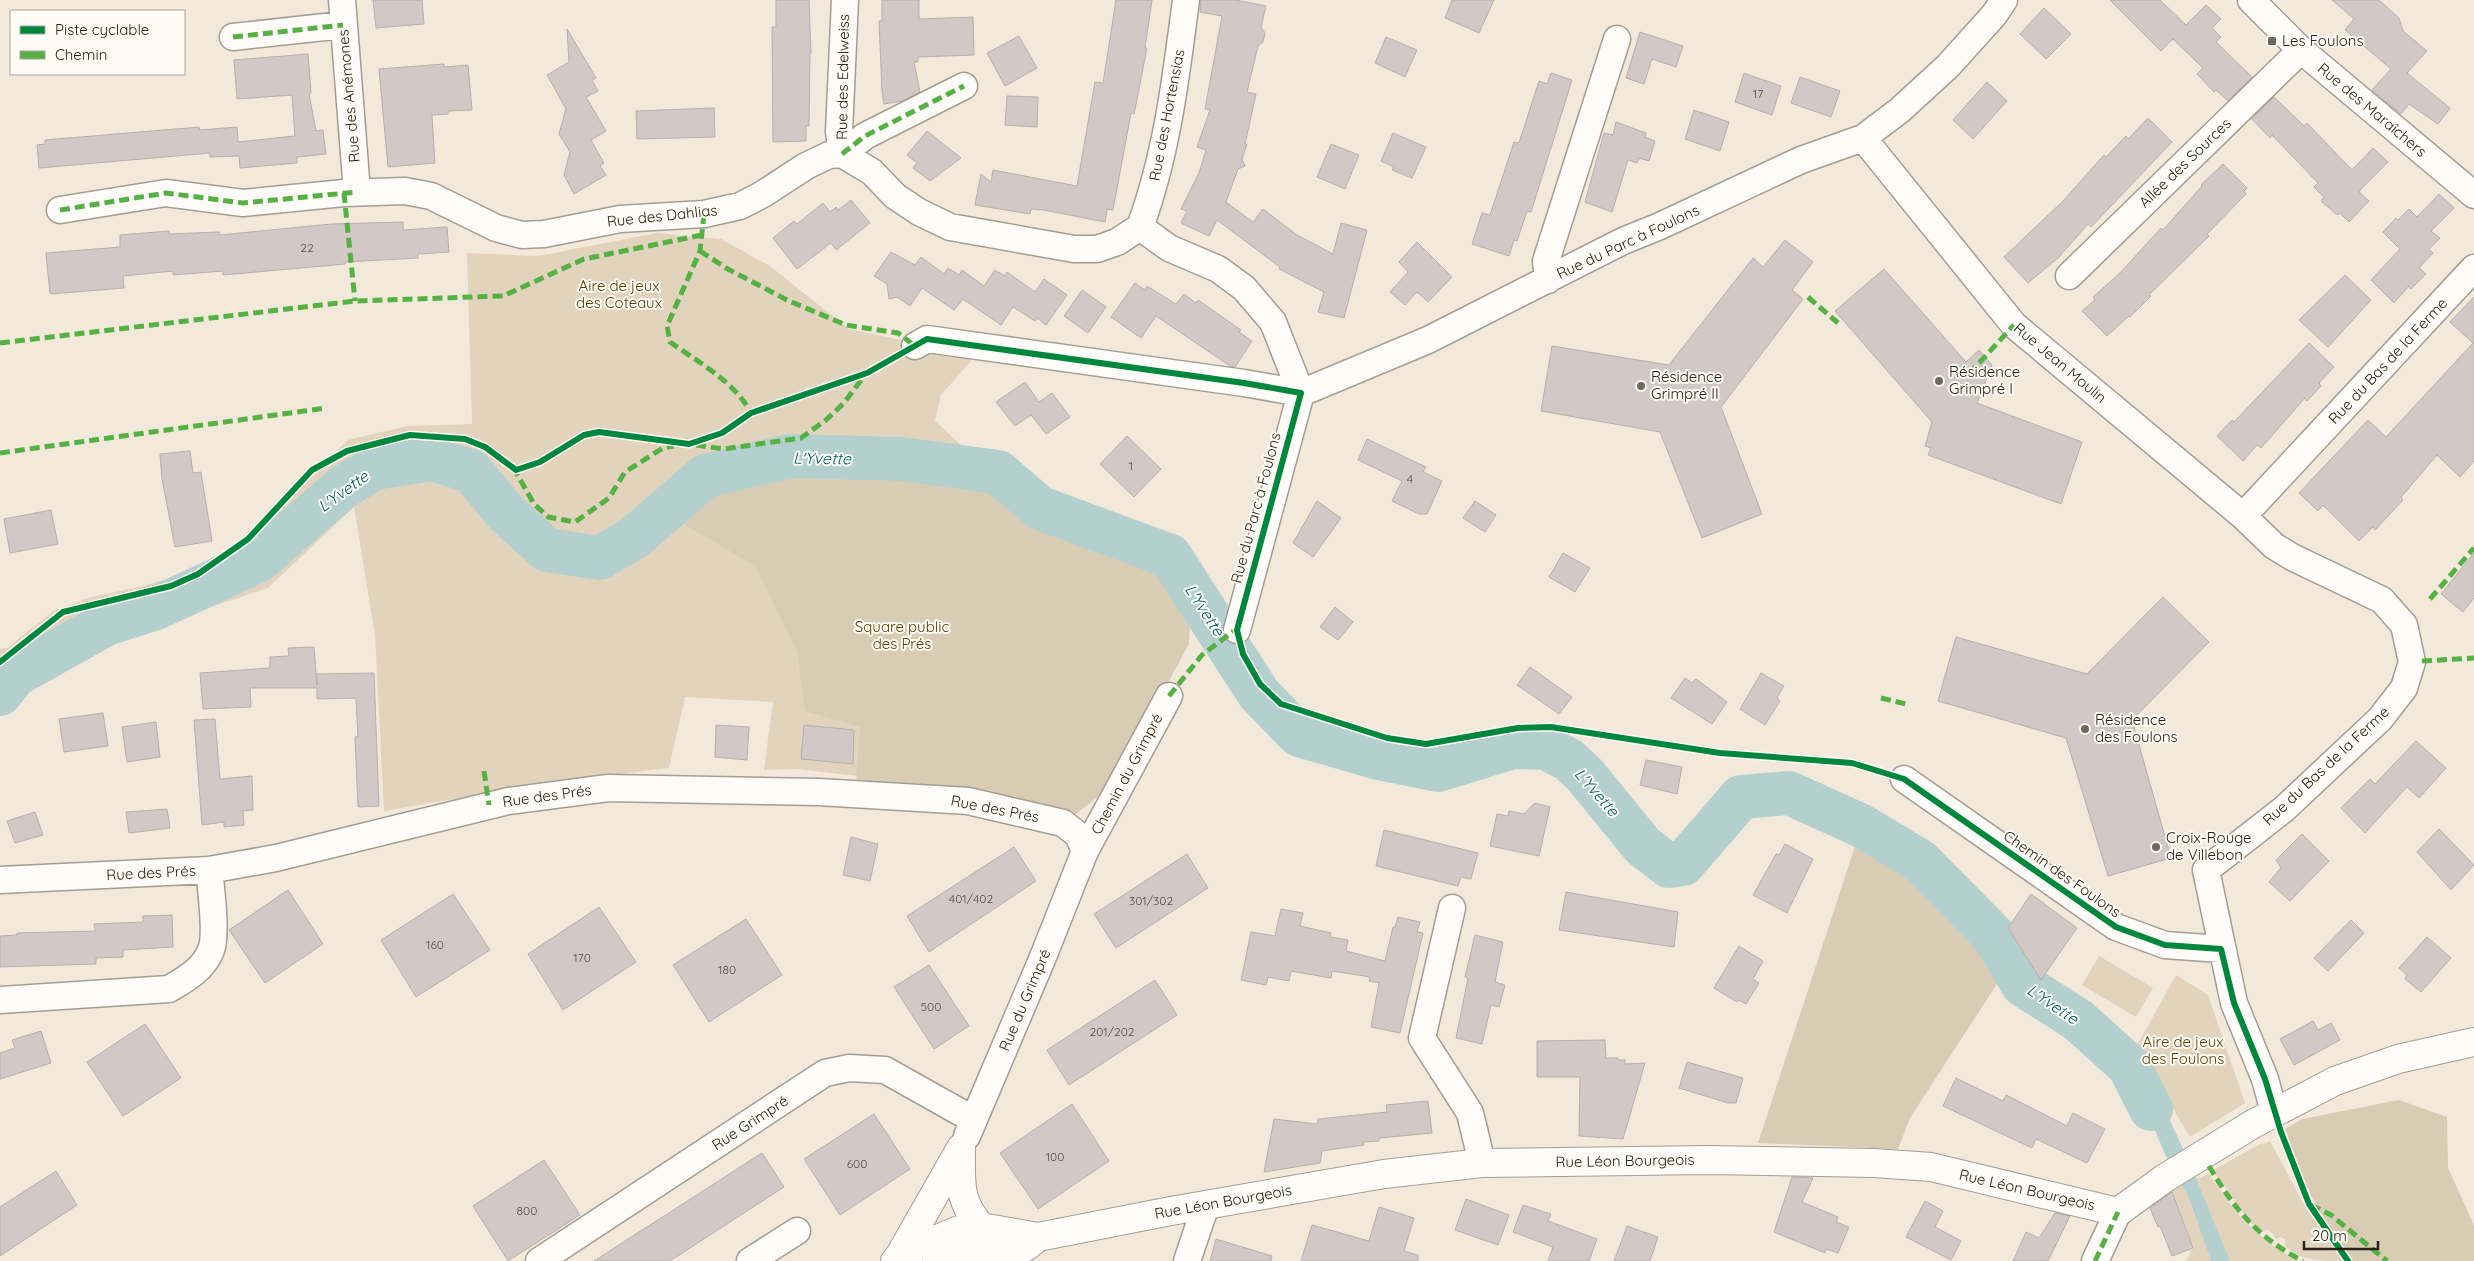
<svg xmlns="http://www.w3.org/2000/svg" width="2474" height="1261" font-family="Quicksand,sans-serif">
  <rect width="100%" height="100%" fill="#f2e9da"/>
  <path fill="#e2d4bc" d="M657,233L721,239L770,266L849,329L902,340L906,357L933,344L967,351L971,361L941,395L935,421L998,480L916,477L855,469L802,468L710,487L675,515L724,489L1080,802L797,769L764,770L773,702L685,697L669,768L554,782L384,811L375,635L354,507L268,588L161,624L96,637L32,682L0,712V649L7,648L53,611L88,598L143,586L201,569L243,538L348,440L407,426L472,424L467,253L538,256Z
    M2099,956L2153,988L2136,1017L2082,985Z
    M2176,975L2208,995L2245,1103L2190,1137L2159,1085L2130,1058Z
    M2270,1141L2302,1201L2345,1261C2322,1261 2300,1261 2284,1245L2286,1240L2281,1237L2277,1239L2274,1237L2272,1233L2267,1229L2263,1232L2249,1221L2213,1170L2262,1143L2263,1144Z
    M2209,1174C2238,1217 2252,1234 2297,1261H2230L2196,1179Z
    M2182,1185L2188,1196L2211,1261H2186L2193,1248L2171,1191Z"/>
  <path fill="#d9ccb4" d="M802,468L855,469L916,477L998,480L1043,517L1164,564L1191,603L1189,644L1112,786L1072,817L856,785L860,727L805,711L797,651L755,566L672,517L710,487Z
    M1859,834L1918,870L1982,937L2006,970L1910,1118L1898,1149L1758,1143Z
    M2399,1100L2447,1117L2448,1168L2474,1225V1261H2352C2319,1223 2302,1175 2285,1129L2302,1119Z"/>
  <path fill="#b4d0ce" d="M2123,1057L2143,1078L2161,1101L2194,1173L2230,1261H2211L2188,1196L2165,1154L2147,1112L2113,1068Z"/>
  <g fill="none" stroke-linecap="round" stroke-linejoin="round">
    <path stroke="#b4d0ce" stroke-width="44" d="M0,694L15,675L106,624L156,608L258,561L343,487L375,468L431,459L471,471L506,513L547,550L600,558L635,537L705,476L791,456L902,459L998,472L1040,508L1170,556L1259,694L1299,735L1379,758L1438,770L1513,747L1546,748L1569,760L1585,775L1643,846L1669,866L1683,864L1741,797L1789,793L1862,826L1920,861L1994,936L2023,985L2078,1020L2129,1066L2151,1109"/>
  </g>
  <path fill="#d2c9c7" stroke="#b7afac" d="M373,0H422L424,24L376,28Z
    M776,0H809L811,53H810L809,126H806V141L773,142L772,27H776Z
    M882,0H919V19L973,17L974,55L918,57V62H914L920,92L902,101L884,104L882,91L879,21H882Z
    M1116,0H1152L1145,48H1147L1134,114L1131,113L1113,210L1107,209L1105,222L1044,210L1031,209L1030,214L975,205L981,174L991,182L993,170L1077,186L1095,82L1103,83Z
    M1201,0H1236L1266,6L1261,27L1265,33L1263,42L1258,46L1247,92L1256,94L1245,144H1247L1242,159L1245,166L1238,169L1226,202L1253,222L1263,209L1297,235L1333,254L1341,223L1367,230L1344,318L1318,312L1324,292L1279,269L1280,267L1217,220L1209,236L1181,223L1187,211L1181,209L1199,173L1206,150L1197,147L1210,110L1205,109L1222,16L1200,12Z
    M1452,0H1494L1479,33L1445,18Z
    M2110,0H2160L2186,25L2206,5L2221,19L2212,28L2221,37L2216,42L2252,77L2228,101L2216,90L2214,92L2197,74L2203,68L2173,39L2161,51Z
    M2332,0H2379L2399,18L2403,31L2427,51L2407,73L2450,108L2438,124L2409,104L2401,114L2372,90L2391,69L2345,30L2354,19Z
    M2044,8L2071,34L2046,59L2020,34Z
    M567,29L596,78L592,80L598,91L586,97L606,131L591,140L604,163L600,166L606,175L574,194L564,175L570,152L559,134L566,109L547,75L569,62Z
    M1640,32L1683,46L1676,67L1652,59L1644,84L1626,78Z
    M1019,36L1037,68L1005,86L987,53Z
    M1386,37L1417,50L1405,77L1375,63Z
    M308,54L311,93L309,94L316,131L323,130L326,154L297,157V163L240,168L239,156L210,157V153L39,168L37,145L45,144V140L199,127L200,130L237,127L238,142L295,136L292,95L237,99L234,60Z
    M444,64V67L468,65L472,110L448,111V114L432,115L435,163L388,167L379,69Z
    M1551,73L1572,80L1531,212L1527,211L1517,241L1514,240L1509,256L1472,244L1482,213L1490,215L1514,142L1519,143L1539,81L1547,84Z
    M1744,73L1781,86L1772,115L1735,102Z
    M1800,77L1840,91L1831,117L1791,103Z
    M1987,82L2007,101L1973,139L1953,120Z
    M1007,96L1038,97L1037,127L1005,125Z
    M2274,97L2304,126L2307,123L2352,170L2373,148L2388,162L2361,189L2359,192L2369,201L2349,222L2340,213L2337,215L2321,201L2324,197L2314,187L2318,183L2272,135L2270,138L2252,119Z
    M714,108L715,137L637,139L636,111Z
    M1694,110L1729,122L1720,151L1685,139Z
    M2148,118L2172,142L2091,227L2088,224L2059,257L2028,283L2004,257L2064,200L2104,155L2106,157L2126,136L2128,139Z
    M1616,122L1646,133L1645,137L1655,141L1649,161L1639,158L1637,163L1628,160L1612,212L1585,202L1604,133L1613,135Z
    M927,131L961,158L930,181L913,168L917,163L907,155Z
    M1393,133L1426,147L1412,178L1392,170L1394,167L1381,161Z
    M1331,144L1359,155L1345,189L1317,177Z
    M2223,164L2247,188L2244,191L2246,194L2207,234L2209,236L2149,295L2151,296L2130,317L2129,316L2107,336L2082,311L2095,300L2093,297L2120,273L2161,228L2163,230L2202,186L2201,185Z
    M2439,194L2454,208L2431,231L2440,238L2429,249L2433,253L2419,268L2426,274L2411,289L2409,286L2394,303L2371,280L2400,249L2383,232L2396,218L2398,220L2409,209L2417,217Z
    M851,200L870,223L836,250L831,243L797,269L773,238L794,221L797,224L823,203L830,212L836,207L838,210Z
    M403,222V230L447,227L449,252L418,254V258L345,262V264L223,275V271L173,275V271L123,276L124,288L50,294L46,253L120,247V235L169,231V234L219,232L220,235L331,224Z
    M1785,240L1813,262L1792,290L1803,299L1721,407L1762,514L1702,538L1660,432L1541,411L1552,346L1669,365L1753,258L1763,267Z
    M1417,242L1452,277L1428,302L1417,292L1405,305L1390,292L1408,272L1399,262Z
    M891,252L915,265L921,257L944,274L948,268L959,275L962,270L984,286L995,270L1005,276L1007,272L1035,292L1044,279L1067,295L1046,325L1037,318L1035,321L1013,307L1001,325L963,299L954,310L922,288L910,306L897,297L889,299L887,284L874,276Z
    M1884,269L1966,362L1979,350L1992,365L1977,403L2082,442L2061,504L1928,455L1931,448L1925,446L1932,422L1835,311Z
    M2345,275L2371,300L2328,347L2299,320Z
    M1135,283L1145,290L1147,286L1176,304L1184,294L1196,303L1198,300L1241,330L1239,332L1252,341L1235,367L1230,366L1156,316L1141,338L1111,317Z
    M1082,290L1106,307L1088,333L1064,316Z
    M2474,297V461L2460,477L2437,455L2401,497L2403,500L2375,530L2373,527L2359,541L2323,505L2318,511L2299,493L2368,420L2386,437L2473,343L2450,322Z
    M2309,343L2334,367L2319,383L2321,386L2307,401L2305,398L2261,448L2257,445L2243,461L2217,436L2232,420L2234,422Z
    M1025,382L1039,402L1052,393L1070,417L1046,434L1031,415L1015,426L996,402Z
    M1127,436L1161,469L1134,497L1100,464Z
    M1367,439L1426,467L1423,472L1442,481L1427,514H1419L1392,501L1402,481L1358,460Z
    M190,451L193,473L201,472L212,541L175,547L162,479L160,454Z
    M1317,501L1341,518L1313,557L1293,543Z
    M1475,501L1496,515L1485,532L1463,518Z
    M51,510L58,544L10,553L4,519Z
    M1563,553L1590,568L1575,592L1549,577Z
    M2474,553V598L2463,612L2441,594Z
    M2163,597L2209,642L2132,720L2171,858L2108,876L2066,738L1938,701L1956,637L2087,674Z
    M1335,607L1353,622L1338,640L1320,627Z
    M314,647L317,685L316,674L374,673L379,806L358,807L355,737H358L356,698L317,699V688H250L251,707L203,709L200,673L270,668V657L289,656L288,648Z
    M1530,667L1572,697L1559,714L1517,685Z
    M1761,673L1784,686L1777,698L1780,701L1765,725L1740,709Z
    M1685,678L1692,683L1696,679L1727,702L1712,724L1671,698Z
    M103,713L108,746L64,752L59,719Z
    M215,719L220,779L252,776L253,810L243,811L244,825L224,827V822L202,825L194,720Z
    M156,722L160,757L127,762L122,727Z
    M716,725L749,727L747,760L715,757Z
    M804,725L854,730L853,764L801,759Z
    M2416,741L2446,768L2419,798L2407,787L2365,833L2341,808L2370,779L2375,784Z
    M1646,760L1682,767L1677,794L1640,785Z
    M1535,803L1550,807L1539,856L1490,846L1497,814L1508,816L1509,811L1524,814Z
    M167,809L170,828L129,833L126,812Z
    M35,812L43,835L15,843L7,821Z
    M2439,829L2474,865L2451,890L2417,852Z
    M1384,830L1478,853L1471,879L1461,877L1458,886L1376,866Z
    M2302,834L2329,861L2290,901L2269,882L2281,868L2276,860Z
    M851,837L878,844L870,881L843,875Z
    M1785,844L1813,859L1787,913L1753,895L1776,854L1779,855Z
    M1014,847L1036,881L929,952L907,916Z
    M1187,854L1208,888L1116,948L1094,914Z
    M288,890L323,944L265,983L229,930Z
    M1566,892L1678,912L1674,947L1559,930Z
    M453,894L490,950L416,997L381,940Z
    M2031,894L2077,928L2041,980L2008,928Z
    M599,907L636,962L563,1010L528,954Z
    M1281,909L1303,913L1300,926L1331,933L1330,937L1348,940L1346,951L1385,961L1393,927H1395L1398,917L1420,922L1417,932L1423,933L1400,1033L1371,1027L1379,983L1369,981L1370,977L1332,971L1331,978L1291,971L1289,981L1268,977L1266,985L1241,980L1251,932L1275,936Z
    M172,915L173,947L123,950V957L96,958V964L0,967V936L17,935V933L95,931L94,924L143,922V916Z
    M746,919L782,975L709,1022L673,965Z
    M2351,920L2364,933L2328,971L2314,958Z
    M1475,935L1503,942L1495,982L1505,985L1499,1007L1491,1005L1482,1044L1456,1038L1468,978L1465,977Z
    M2427,937L2451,958L2421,992L2405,979L2407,975L2399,968Z
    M1739,946L1763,961L1753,979L1759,983L1746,1004L1739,1000L1737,1002L1714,988Z
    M929,965L969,1026L934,1049L894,987Z
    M1155,980L1177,1015L1069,1085L1047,1050Z
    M2313,1021L2318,1030L2331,1023L2340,1040L2294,1065L2280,1039Z
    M145,1024L181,1078L123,1116L87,1062Z
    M41,1031L51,1063L0,1079V1053L15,1048L12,1040Z
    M1605,1040L1606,1058H1618V1060H1625V1064L1645,1063L1623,1139L1579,1136L1580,1077H1537V1041Z
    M1687,1062L1743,1078L1736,1103H1728L1679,1088Z
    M1956,1078L2003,1101L2006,1095L2067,1126L2073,1113L2105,1129L2087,1163L2036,1139L2032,1148L1943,1106Z
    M1428,1101L1432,1133L1379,1138V1141L1363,1142L1364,1145L1322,1151L1320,1163L1264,1172L1274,1119L1317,1124L1318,1119L1387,1112L1386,1105Z
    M1072,1104L1109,1161L1038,1209L1000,1153Z
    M874,1114L910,1169L840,1215L804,1159Z
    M762,1153L784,1187L670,1261H594Z
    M544,1160L580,1215L508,1261L473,1206Z
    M56,1171L77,1205L0,1256V1207Z
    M1792,1177L1813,1178L1802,1202L1838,1217L1836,1222L1849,1227L1838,1253L1826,1249L1825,1253L1774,1232Z
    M2172,1192L2193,1248L2172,1256L2160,1226L2158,1227L2150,1208Z
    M1466,1199L1509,1215L1498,1245L1455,1230Z
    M1925,1201L1943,1211L1935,1227L1961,1241L1951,1260L1906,1237Z
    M1523,1205L1551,1214L1548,1221L1597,1239L1589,1261H1548L1553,1247L1513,1232Z
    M1379,1207L1414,1218L1404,1251L1418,1255V1261H1301L1312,1225L1369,1241Z
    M2055,1213L2070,1216L2048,1261H2013L2026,1232L2039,1238Z
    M1627,1226L1658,1237L1650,1261H1614Z
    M1216,1239L1272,1256L1271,1261H1210Z"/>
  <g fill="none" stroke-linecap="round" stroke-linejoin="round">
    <defs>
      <path id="minor" d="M342,0L357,192
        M2251,0L2301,50L2474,195
        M233,37L343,25
        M1863,138L2014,325L2243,516L2274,546L2292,557L2382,600L2404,625L2412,662L2404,688L2380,719L2284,809L2206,870L2234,1003L2265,1079L2274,1112
        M842,154L839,132L845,0
        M842,154L865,136L964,86
        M60,210L166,193L243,203L344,193L405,191L431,196L496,228L522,235L544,234L620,219L704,214L740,206L763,194L806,166L829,155L842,154L872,172L895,196L919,212L950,227L1074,249H1097L1117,242L1140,227
        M1140,227L1169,248L1218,269L1244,288L1273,322L1301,393
        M1140,227C1167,154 1176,77 1186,0
        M2069,276L2301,50
        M1548,280L1546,261L1617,39
        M915,346L927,339L1244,383L1301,393
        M1301,393L1428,340L1623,241L1660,226L1801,160L1863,138L1900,110L1948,66L1994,15L2004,0
        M2243,516L2474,268
        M1237,630L1301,393
        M1904,779L2116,927L2165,945L2221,949
        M0,880L209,870L276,858L508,801L608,788L819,792L968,801L1063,823L1078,835L1085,851
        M1452,908L1422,1038L1470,1113L1482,1163
        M0,1000L169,989C186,979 204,969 211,950C217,936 211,887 209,870
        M967,1136L1043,957L1085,851L1169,696
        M539,1261L825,1073L849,1068L885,1070L974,1120
        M750,1261L797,1231
        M1187,1261L1206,1205
        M2095,1261L2118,1212"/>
      <path id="tertiary" d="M961,1149C961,1184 958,1200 981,1227
        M900,1255L961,1148
        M895,1261L900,1255L959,1230L981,1227L1038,1237L1171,1211L1384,1174L1482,1163L1708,1160L1874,1163L1931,1167L2118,1212L2165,1178L2253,1124L2335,1081L2398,1059L2474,1042
        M937,1261C967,1246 996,1261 1022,1249C1028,1246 1033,1241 1038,1237"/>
    </defs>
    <use href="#minor" stroke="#a49d92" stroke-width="29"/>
    <use href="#tertiary" stroke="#a49d92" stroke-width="30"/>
    <use href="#minor" stroke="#fdfcf9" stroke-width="26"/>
    <use href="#tertiary" stroke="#fdfcf9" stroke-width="28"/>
    <path stroke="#56b145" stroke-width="5" stroke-dasharray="10 5" stroke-linecap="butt" d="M233,37L343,25
      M842,154L865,136L964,86
      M344,193L355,301
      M60,210L166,193L243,203L357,192
      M704,214L700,251L667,326L670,342C698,362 735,382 751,413
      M700,251L726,268L787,300L846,325L898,333L915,346L912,348
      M1808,297L1838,323
      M0,343L355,301L503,296L584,259L702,235
      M1969,374L2014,325
      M696,445L724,449L801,438L826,420L844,403L865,375
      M0,453L326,408
      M513,467L534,504L548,517L575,522L609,498L625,472L663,448L674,446
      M2430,599L2474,548
      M2422,661L2474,658
      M1169,696L1202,655L1234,631
      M1881,698L1906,704
      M484,771L489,805
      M2209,1166C2234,1209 2258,1238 2303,1261
      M2311,1205L2331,1215L2387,1261
      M2095,1261L2118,1212"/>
    <defs>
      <path id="cycleway" d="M0,662L63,612L171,586L198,574L248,539L312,470L347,451L410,435L465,439L485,447L516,470L540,462L584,435L599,432L689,444L722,433L751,413L867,373L927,339L1244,383L1301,393L1237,630L1243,654L1260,684L1281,704L1387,738L1426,744L1518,728L1551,727L1720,753L1852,763L1904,779L2116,927L2165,945L2221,949L2234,1003L2265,1079L2281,1132L2309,1204L2348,1261"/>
    </defs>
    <use href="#cycleway" stroke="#fefbf5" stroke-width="9"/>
    <use href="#cycleway" stroke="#00873e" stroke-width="6"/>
  </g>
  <g fill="#6f685c" stroke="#fefbf5" stroke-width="2">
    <rect x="2267" y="36" width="10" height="10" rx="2.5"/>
    <circle cx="1939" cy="381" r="5"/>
    <circle cx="1641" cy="386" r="5"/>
    <circle cx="2085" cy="729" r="5"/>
    <circle cx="2156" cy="847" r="5"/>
  </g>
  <g text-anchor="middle" stroke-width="4" stroke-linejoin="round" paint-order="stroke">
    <g font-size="12" fill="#524c44">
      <text x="1758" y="98">17</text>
      <text x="307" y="252">22</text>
      <text x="1131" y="470">1</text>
      <text x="1410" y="483">4</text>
      <text x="971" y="903">401/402</text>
      <text x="1151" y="905">301/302</text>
      <text x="435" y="949">160</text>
      <text x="582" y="962">170</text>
      <text x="727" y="974">180</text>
      <text x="931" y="1011">500</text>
      <text x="1112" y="1036">201/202</text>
      <text x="1055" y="1161">100</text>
      <text x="857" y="1168">600</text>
      <text x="527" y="1215">800</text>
    </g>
    <g font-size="15" fill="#282218" stroke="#fefbf5" text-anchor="start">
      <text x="2282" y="46">Les Foulons</text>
      <text x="1949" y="377">Résidence<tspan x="1949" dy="17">Grimpré I</tspan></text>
      <text x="1651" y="382">Résidence<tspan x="1651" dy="17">Grimpré II</tspan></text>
      <text x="2095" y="725">Résidence<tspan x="2095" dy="17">des Foulons</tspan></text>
      <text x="2166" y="843">Croix-Rouge<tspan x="2166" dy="17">de Villebon</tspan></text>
    </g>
    <g font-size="15" fill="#282218" stroke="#fefbf5">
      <text transform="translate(843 77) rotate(-89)" y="5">Rue des Edelweiss</text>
      <text transform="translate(349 96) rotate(-95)" y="5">Rue des Anémones</text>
      <text transform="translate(2372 110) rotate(40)" y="5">Rue des Maraîchers</text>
      <text transform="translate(1167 115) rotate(-79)" y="5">Rue des Hortensias</text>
      <text transform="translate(2185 163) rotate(-44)" y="5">Allée des Sources</text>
      <text transform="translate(662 216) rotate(-6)" y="5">Rue des Dahlias</text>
      <text transform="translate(1628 242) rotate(-25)" y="5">Rue du Parc à Foulons</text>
      <text transform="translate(2388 361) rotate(-47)" y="5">Rue du Bas de la Ferme</text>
      <text transform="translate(2060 363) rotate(40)" y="5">Rue Jean Moulin</text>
      <text transform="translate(1256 508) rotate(-75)" y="5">Rue du Parc à Foulons</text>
      <text transform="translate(2326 766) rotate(-43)" y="5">Rue du Bas de la Ferme</text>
      <text transform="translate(1127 774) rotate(-62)" y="5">Chemin du Grimpré</text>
      <text transform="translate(547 796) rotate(-8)" y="5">Rue des Prés</text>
      <text transform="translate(995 809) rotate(11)" y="5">Rue des Prés</text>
      <text transform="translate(151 873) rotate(-3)" y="5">Rue des Prés</text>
      <text transform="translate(2062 874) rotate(35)" y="5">Chemin des Foulons</text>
      <text transform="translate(1025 1000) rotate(-67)" y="5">Rue du Grimpré</text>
      <text transform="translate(750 1123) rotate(-33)" y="5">Rue Grimpré</text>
      <text transform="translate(1625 1161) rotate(-1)" y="5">Rue Léon Bourgeois</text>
      <text transform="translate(2027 1190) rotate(13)" y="5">Rue Léon Bourgeois</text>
      <text transform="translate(1223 1202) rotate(-10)" y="5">Rue Léon Bourgeois</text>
    </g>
    <g font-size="15" fill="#594106" stroke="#fefbf5">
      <text x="619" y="291">Aire de jeux<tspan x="619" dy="17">des Coteaux</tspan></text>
      <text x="902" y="632">Square public<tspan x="902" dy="17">des Prés</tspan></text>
      <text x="2183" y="1047">Aire de jeux<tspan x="2183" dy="17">des Foulons</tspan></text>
    </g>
    <g font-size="16" font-style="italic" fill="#006268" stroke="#fefbf5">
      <text transform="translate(822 458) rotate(1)" y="6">L'Yvette</text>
      <text transform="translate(343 491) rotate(-36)" y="6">L'Yvette</text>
      <text transform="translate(1205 610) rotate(57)" y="6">L'Yvette</text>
      <text transform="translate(1597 792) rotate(49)" y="6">L'Yvette</text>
      <text transform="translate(2053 1004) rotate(34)" y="6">L'Yvette</text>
    </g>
  </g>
  <rect x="10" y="10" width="175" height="65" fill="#fefbf5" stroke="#a8a49d"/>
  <rect x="20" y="26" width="25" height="8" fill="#00873e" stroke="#a8a49d"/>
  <text x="55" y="35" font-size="15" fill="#282218">Piste cyclable</text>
  <rect x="20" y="51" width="25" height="8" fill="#56b145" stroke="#a8a49d"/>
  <text x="55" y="60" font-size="15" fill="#282218">Chemin</text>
  <path d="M2304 1241v8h74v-8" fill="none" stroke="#282218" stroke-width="2.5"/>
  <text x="2312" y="1241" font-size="15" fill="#282218" stroke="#fefbf5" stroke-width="4" paint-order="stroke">20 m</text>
</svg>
